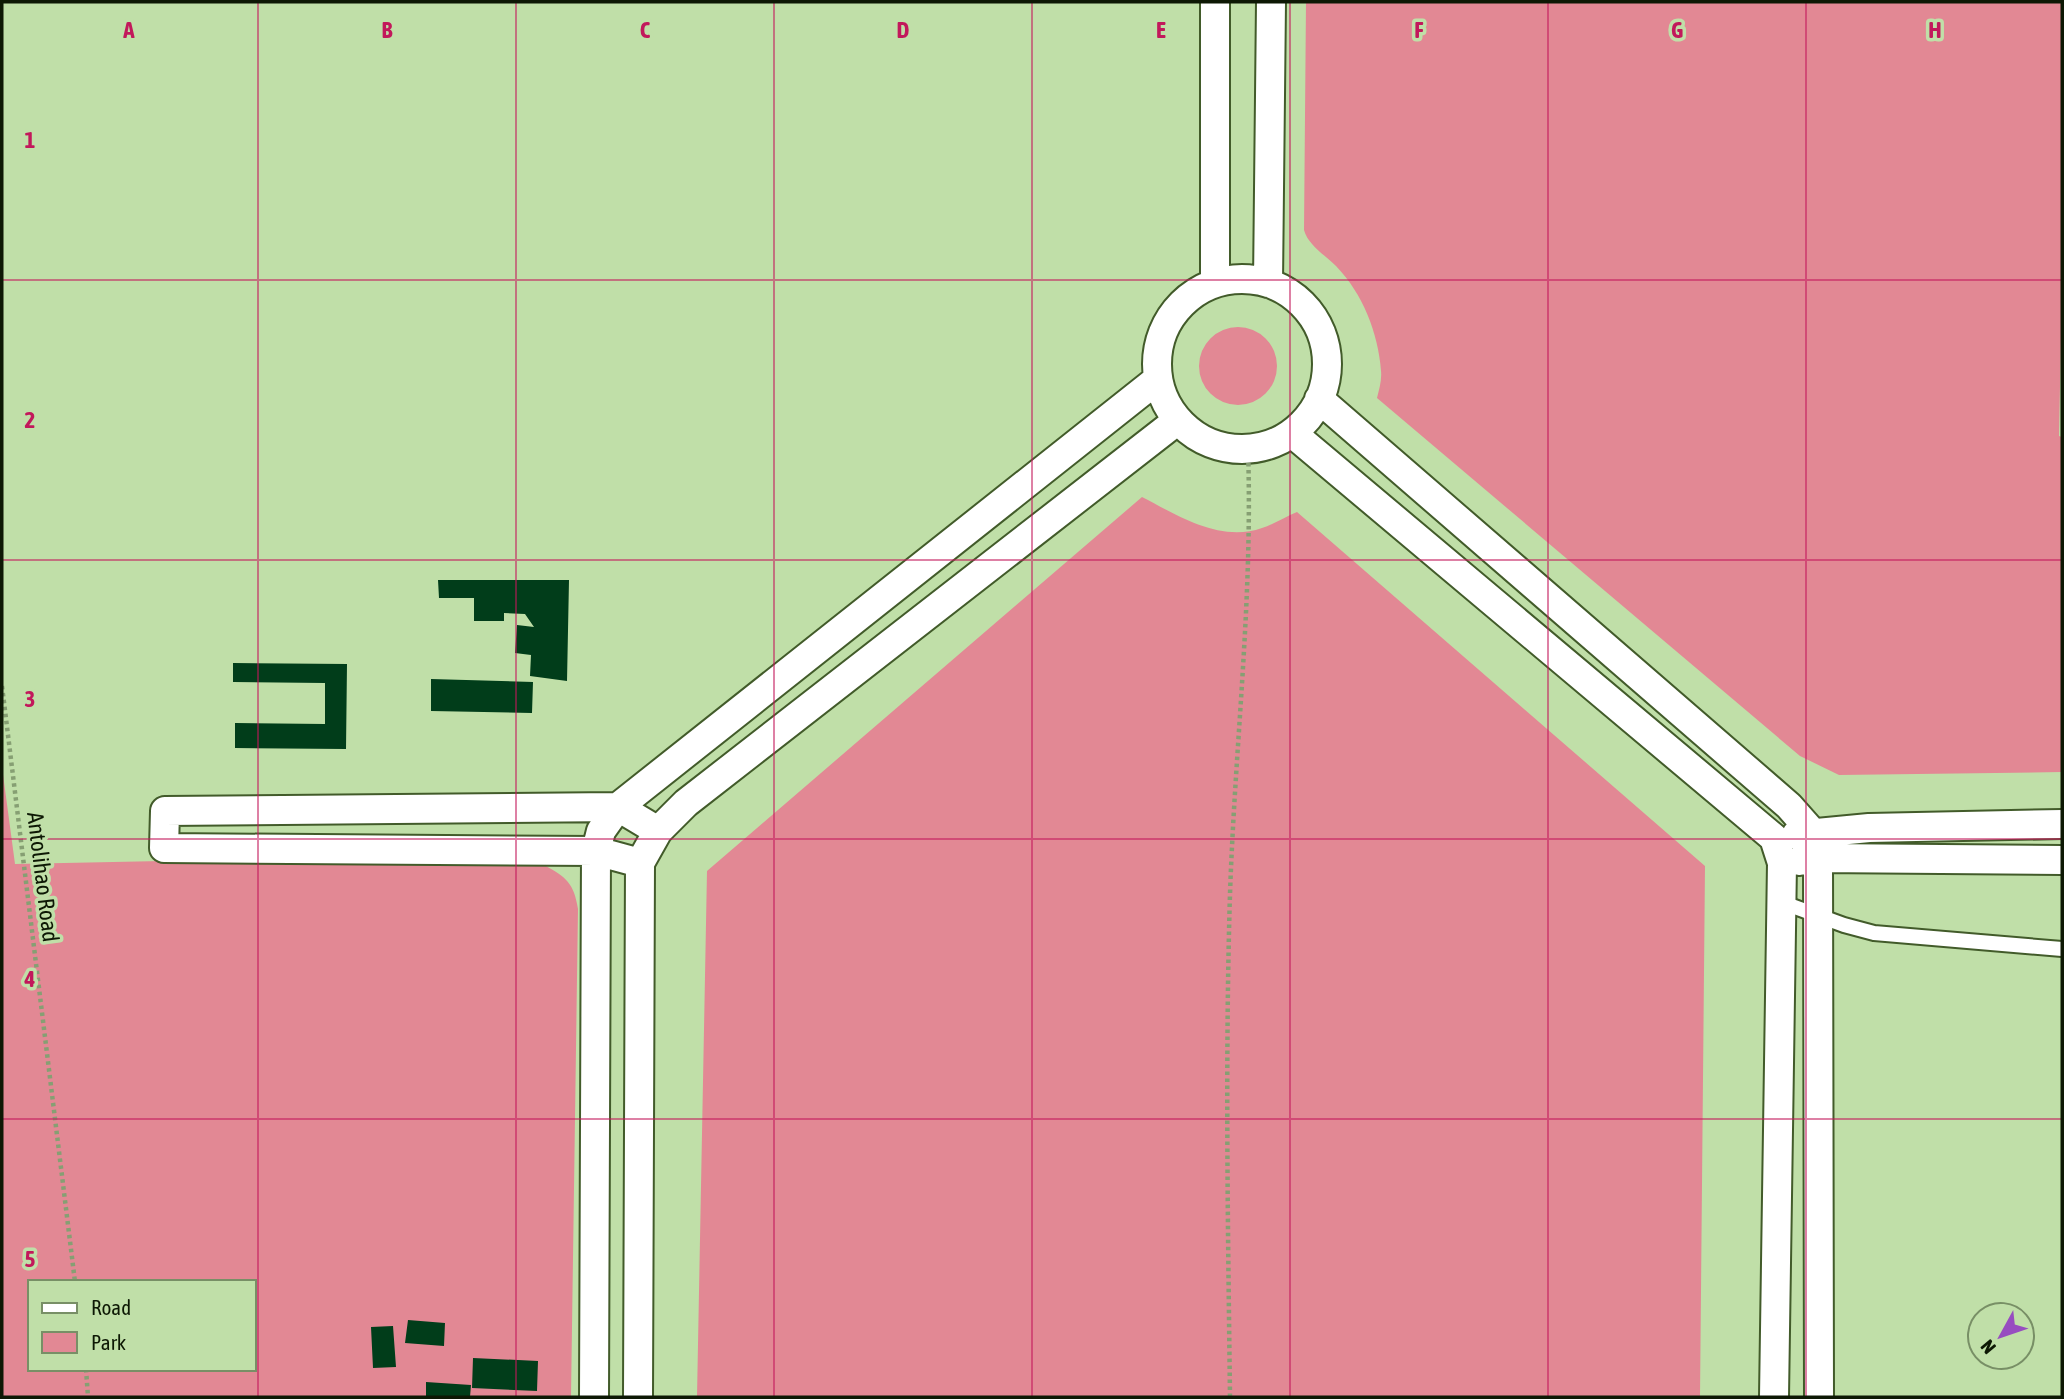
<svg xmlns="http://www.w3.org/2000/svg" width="2064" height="1399" font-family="'Asap Condensed',sans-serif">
  <rect width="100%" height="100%" fill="#c0dfa8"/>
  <path fill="#e28894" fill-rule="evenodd" d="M1306,2H2062V288L2059,436L2062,437V772L1839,775L1800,756L1377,398C1379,390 1382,380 1381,371C1378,333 1363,294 1336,266C1325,255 1308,245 1304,230Z
    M1199 366a39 39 0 1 1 78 0a39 39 0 1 1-78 0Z
    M1142,497C1177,515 1220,543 1262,528C1274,524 1285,517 1297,512L1705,866L1700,1397H697L707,871Z
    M2,767L15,864L162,861L544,865C566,877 574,883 578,909L571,1397H2ZM30,1282H254V1369H30Z"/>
  <path fill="#013d1a" d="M438,580H569L567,681L530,676L531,655L515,653L517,625L534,627L525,614L504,613V621H474V598H439Z
    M233,663L347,664L346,749L235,748V723L325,724V683L233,682Z
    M431,679L533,682L532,713L431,711Z
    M408,1320L445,1323L444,1346L405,1343Z
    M393,1326L396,1367L373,1368L371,1327Z
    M473,1358L538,1361L537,1391L472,1388Z
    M426,1382L471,1385L470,1397H426Z"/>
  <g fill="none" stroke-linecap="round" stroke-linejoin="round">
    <defs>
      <path id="service" d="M1781,902L1844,925L1874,933L2062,949"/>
      <path id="minor" d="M1215,2V283
        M1157 364a85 85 0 1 1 170 0a85 85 0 1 1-170 0Z
        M1268,283L1271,2
        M1319,399L1789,806L1812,832L1818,858L1819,1397
        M1292,433L1774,838L1782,863L1774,1397
        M1796,835L1869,828L2062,824
        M1799,861L1818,858L2062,860
        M640,863L596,851L164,848L165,811L618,807L658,831
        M594,1397L596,851L601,831L618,807L1158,379
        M638,1397L640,863L658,831L686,803L1178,420"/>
    </defs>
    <use href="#service" stroke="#425b2a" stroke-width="18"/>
    <use href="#minor" stroke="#425b2a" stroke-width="32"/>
    <path stroke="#869f73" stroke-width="4.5" stroke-dasharray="3.5 3.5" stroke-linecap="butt" d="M2,686L75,1282
      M86,1369L88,1397
      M1230,1397C1228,1230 1225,1061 1230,894C1235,745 1253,598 1248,449"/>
    <use href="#service" stroke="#fff" stroke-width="14"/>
    <use href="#minor" stroke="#fff" stroke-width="28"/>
  </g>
  <path fill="none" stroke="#c2185b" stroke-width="2" stroke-opacity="0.55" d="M258,2V1397M516,2V1397M774,2V1397M1032,2V1397M1290,2V1397M1548,2V1397M1806,2V1397M2,280H2062M2,560H2062M2,839H2062M2,1119H2062"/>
  <g text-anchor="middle" stroke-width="7" stroke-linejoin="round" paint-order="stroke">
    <g font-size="23" fill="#0d1804" stroke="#c0dfa8">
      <text transform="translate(43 877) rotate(83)" y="8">Antolihao Road</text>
    </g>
  </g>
  <g font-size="23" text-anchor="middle" font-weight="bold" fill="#c2185b" stroke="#c0dfa8" stroke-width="7" stroke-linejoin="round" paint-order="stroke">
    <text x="129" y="38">A</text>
    <text x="387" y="38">B</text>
    <text x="645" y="38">C</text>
    <text x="903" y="38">D</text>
    <text x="1161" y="38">E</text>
    <text x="1419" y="38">F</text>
    <text x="1677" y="38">G</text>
    <text x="1935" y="38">H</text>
    <text x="30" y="148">1</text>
    <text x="30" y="428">2</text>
    <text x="30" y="707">3</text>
    <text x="30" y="987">4</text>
    <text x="30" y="1267">5</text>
  </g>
  <rect width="2064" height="1399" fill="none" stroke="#0d1804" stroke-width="7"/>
  <rect x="28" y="1280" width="228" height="91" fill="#c0dfa8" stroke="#788f66" stroke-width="2"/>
  <rect x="42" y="1303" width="35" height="10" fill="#ffffff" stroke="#788f66" stroke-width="2"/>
  <text x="91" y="1315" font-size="21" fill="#0d1804">Road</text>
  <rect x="42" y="1332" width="35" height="21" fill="#e28894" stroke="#788f66" stroke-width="2"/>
  <text x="91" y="1350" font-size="21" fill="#0d1804">Park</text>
  <g transform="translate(2001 1336) rotate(230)"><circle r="33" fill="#c0dfa8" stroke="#788f66" stroke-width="2"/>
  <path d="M0-5L12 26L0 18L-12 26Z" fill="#974dc0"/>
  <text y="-10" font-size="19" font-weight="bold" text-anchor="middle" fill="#0d1804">N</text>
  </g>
</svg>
